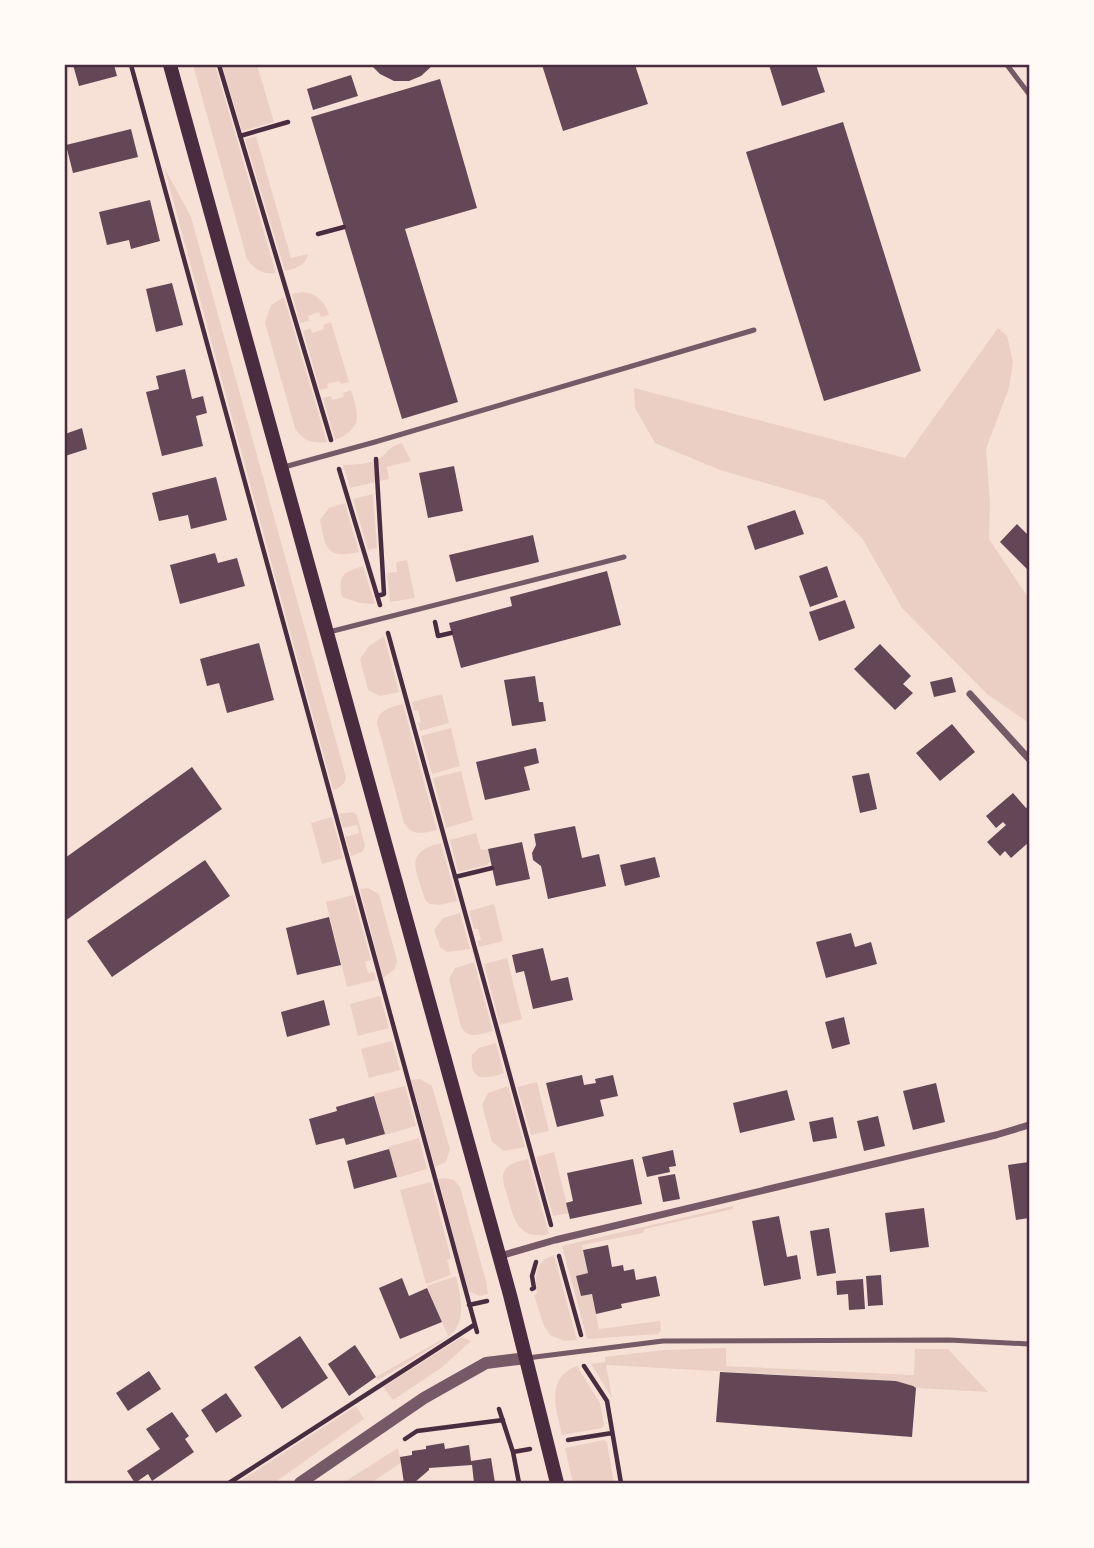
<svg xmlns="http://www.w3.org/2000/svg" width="1094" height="1548" font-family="'Roboto Condensed',sans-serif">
  <rect width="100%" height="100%" fill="#f7e1d7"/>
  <path fill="#ebcfc5" d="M193,65H215L276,273C263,275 254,269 247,259Z
    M222,65H257L274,122L242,131Z
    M256,136L291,258L308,254C306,266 295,268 285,271L245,139Z
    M164,167L191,217L346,777C345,785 340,788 333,790Z
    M302,292C316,293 325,301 329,315L321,317L319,312L308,316L309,321L300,323L292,294Z
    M284,297L327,442C313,444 302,441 295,428L265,323L271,305Z
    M331,322L349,382L341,384L339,381L327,384L328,388L320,390L303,331L311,328L312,333L324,329L323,325Z
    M998,328L1007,336L1013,362L1009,388L986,449L990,502L989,539L1029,599V723L987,694L902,608L862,538L824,500L720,470L655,443L635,408L634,388L905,458Z
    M351,390C359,416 363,428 335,440L323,398L331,396L332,400L344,397L343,393Z
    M402,443L411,461L387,467L389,479L350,488L343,465C354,464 368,465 378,459C389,453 387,447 402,443Z
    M373,494L377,548L368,550L353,499Z
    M345,503L359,552C326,559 326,550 320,520L329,508Z
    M407,560L415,598L390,602L387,573L397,572L396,562Z
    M363,566L375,604L360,603L342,597C337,575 344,572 363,566Z
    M384,636L399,692L380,696L368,690L360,659L369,646Z
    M442,694L449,723L420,731L418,723L421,722L418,710L414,711L412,702Z
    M403,704L437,830C424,833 412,837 404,823L377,723C379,709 391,707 403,704Z
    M451,728L460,766L432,774L421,736Z
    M461,771L473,820L446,828L433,778Z
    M353,812L357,815L365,846L362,852L351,856L345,837L359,833L357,825L343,828L339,814Z
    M332,817L343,858L322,864L311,823Z
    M476,833L481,850L488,849L490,861L487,865L458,872L450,840Z
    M441,843L457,901L439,905L430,904L425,900C417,871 402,852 441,843Z
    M368,888L379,894L397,960L395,969L383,978L360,889Z
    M353,895L371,960L365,962L368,973L374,972L376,980L347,987L326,902Z
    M494,904L503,941L479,947L477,941L481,940L478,929H474L469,911Z
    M460,913L470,949L447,952L440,947L434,930L443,918Z
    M507,958L522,1019L500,1025L484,964Z
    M474,962L493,1031C481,1034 469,1040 461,1027L449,979L455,968Z
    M380,996L389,1028L358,1036L350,1004Z
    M392,1041L400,1070L369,1078L361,1049Z
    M496,1043L504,1073C486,1079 469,1083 472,1055L479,1048Z
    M420,1079L432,1086L450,1149L446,1162L435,1167L411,1080Z
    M537,1082L549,1131L531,1135L517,1087Z
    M405,1086L416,1126L385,1135L374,1094Z
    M508,1086L525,1147L504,1151L492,1142L482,1105L488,1093Z
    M419,1138L427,1169L397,1178L388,1147Z
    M554,1152L569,1213L553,1216L536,1157Z
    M528,1159L549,1234C518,1241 513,1218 507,1194C505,1188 501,1178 504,1172C507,1163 520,1161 528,1159Z
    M445,1178L454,1180L460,1187L486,1281L488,1294L480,1296L468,1291L438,1179Z
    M431,1182L451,1258L447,1260L451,1275L426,1284L400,1190Z
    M733,1206V1209L645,1229L643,1233L582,1245L588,1273L576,1276L581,1296L592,1294L599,1329L660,1321L661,1330L658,1334L587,1339L562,1246Z
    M554,1255L577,1340L565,1341L550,1335L544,1326L534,1295L537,1294C535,1275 534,1262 554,1255Z
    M456,1276C460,1293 465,1314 456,1329C450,1339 392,1372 378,1380L376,1377L448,1336L427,1286Z
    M462,1337L471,1341L441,1368L393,1400L383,1387Z
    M726,1348V1366L914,1375L915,1349H948L988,1392L916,1388L896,1381L606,1365L612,1398L591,1364L605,1362V1357L664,1350Z
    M577,1366L600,1403L604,1425L602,1428L562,1435C556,1409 545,1378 577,1366Z
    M356,1406L364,1419L274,1483H237Z
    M604,1440L607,1443L614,1483H573L565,1448Z
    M398,1448L401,1463L371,1483H343Z"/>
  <path fill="#644757" d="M73,65H114L117,76L79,86Z
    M371,65H433L421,76L409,81H394L380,74Z
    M542,65H635L648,104L563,131Z
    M769,65H816L825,92L782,106Z
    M351,75L358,96L313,110L307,89Z
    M440,79L477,208L405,229L458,402L402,419L311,117Z
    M843,122L921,371L824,401L746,152Z
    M131,129L138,157L73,173L66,145Z
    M150,200L160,241L131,249L129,240L107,245L99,212Z
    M172,283L183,325L156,332L146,289Z
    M185,369L192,399L203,396L207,413L196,416L203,446L162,456L146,392L159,389L156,376Z
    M82,428L87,449L65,456V434Z
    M454,466L463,511L428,518L419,473Z
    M216,477L227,520L191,529L188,515L159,521L152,493Z
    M795,510L804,534L755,550L747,526Z
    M1017,524L1029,536V571L1000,542Z
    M533,535L539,562L456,582L449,555Z
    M215,553L218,563L237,558L245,586L180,604L170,565Z
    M827,566L838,597L810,607L799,576Z
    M607,571L621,625L461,668L449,623L512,606L510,597Z
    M845,600L855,628L819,641L809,612Z
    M259,643L274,700L227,713L219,683L207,686L200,659Z
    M880,644L911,676L903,684L913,693L895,710L854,669Z
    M535,676L539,702H543L546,721L512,726L504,680Z
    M952,677L956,692L934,697L930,682Z
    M952,724L975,752L940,781L916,753Z
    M536,748L539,763L524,767L530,790L485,800L476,762Z
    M192,767L222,809L65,921V858Z
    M869,773L877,809L860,813L852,776Z
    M1013,793L1026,808L1029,806V842L1011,858L1005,851L1000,856L987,842L1006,825L1003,822L996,828L986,816Z
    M575,826L582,858L599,854L606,886L548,899L541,866L533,860L532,853L536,845L534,834Z
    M522,842L530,879L496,886L488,849Z
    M655,857L660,877L625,886L620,865Z
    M205,860L230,896L112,977L87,941Z
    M329,917L341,965L297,975L286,928Z
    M851,933L855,947L871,942L877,964L826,978L816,942Z
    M543,948L551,981L568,977L573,1000L533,1009L524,971L516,973L512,955Z
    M324,1000L330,1025L287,1037L281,1012Z
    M844,1017L850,1044L832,1049L825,1022Z
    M582,1075L584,1085L596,1083L595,1079L613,1075L618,1096L600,1100L604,1116L557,1127L546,1083Z
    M936,1083L945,1122L913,1130L903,1091Z
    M787,1090L795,1120L740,1133L733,1103Z
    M374,1096L385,1134L346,1145L344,1138L316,1145L309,1119L337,1111L336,1107Z
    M878,1116L885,1146L864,1151L857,1121Z
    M833,1117L837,1138L813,1142L809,1122Z
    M389,1149L397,1177L354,1189L347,1161Z
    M673,1150L676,1166L669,1167L670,1172L647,1177L642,1157Z
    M633,1159L642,1204L570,1219L566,1203L573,1201L567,1173Z
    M1029,1162V1218L1016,1220L1008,1165Z
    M675,1174L680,1199L663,1202L658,1177Z
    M924,1208L929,1247L890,1252L885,1213Z
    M779,1216L787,1257L797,1255L801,1279L764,1286L752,1221Z
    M829,1228L836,1273L817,1276L810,1231Z
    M608,1245L612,1267L623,1265L624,1271L634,1269L636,1280L656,1276L660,1296L621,1304L622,1308L596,1314L592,1294L581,1296L576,1276L588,1273L583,1250Z
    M881,1275L883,1305L868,1306L866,1276Z
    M402,1278L409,1296L427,1288L442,1322L400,1339L379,1288Z
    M863,1279L865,1309L849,1310L848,1294L837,1295L836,1281Z
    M300,1336L328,1378L282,1409L254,1367Z
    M355,1345L376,1377L349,1396L328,1364Z
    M149,1371L161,1389L128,1411L116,1393Z
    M720,1372L896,1381L913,1386L916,1388L912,1437L716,1422Z
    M226,1393L242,1416L216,1433L201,1410Z
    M172,1412L189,1436L185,1439L194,1452L152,1481L148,1474L135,1483L127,1471L160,1449L146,1429Z
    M444,1443L445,1449L469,1445L471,1461L491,1458L495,1483H474L472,1465L429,1468V1470L414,1483H404L400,1457L412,1455V1451L426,1449V1446Z"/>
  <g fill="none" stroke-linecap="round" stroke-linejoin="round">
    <path stroke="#4a2c40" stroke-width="4.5" d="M131,65L477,1332
      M219,65L331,440
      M240,136L288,122
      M318,234L344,227
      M376,459L384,594L377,596
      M339,469L380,605
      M435,622L438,636L451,633
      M388,633L551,1225
      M455,877L492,868
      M559,1256L581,1335
      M532,1289L534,1288L532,1276L536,1262
      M469,1305L487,1301
      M584,1366L607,1401L621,1483
      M499,1409L513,1452L519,1483
      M405,1439L417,1431L503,1420
      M568,1440L612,1433
      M513,1452L530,1449
      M229,1483L474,1325"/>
    <path stroke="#755966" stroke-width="5" d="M1007,65L1029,94
      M284,467L375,442L754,330
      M329,632L624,557
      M527,1358L663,1341L949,1340L1029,1344"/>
    <path stroke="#755966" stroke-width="7" d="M970,694L1029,759
      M500,1256L555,1240L996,1135L1029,1125"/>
    <path stroke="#755966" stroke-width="12" d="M300,1483L424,1398L486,1363L527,1358"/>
    <path stroke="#4a2c40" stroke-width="14" d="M170,65L510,1295L557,1483"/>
  </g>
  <rect width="1094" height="1548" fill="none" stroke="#fffaf5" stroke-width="133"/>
  <rect x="66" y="66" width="962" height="1416" fill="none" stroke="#4a2c40" stroke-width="2.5"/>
</svg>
